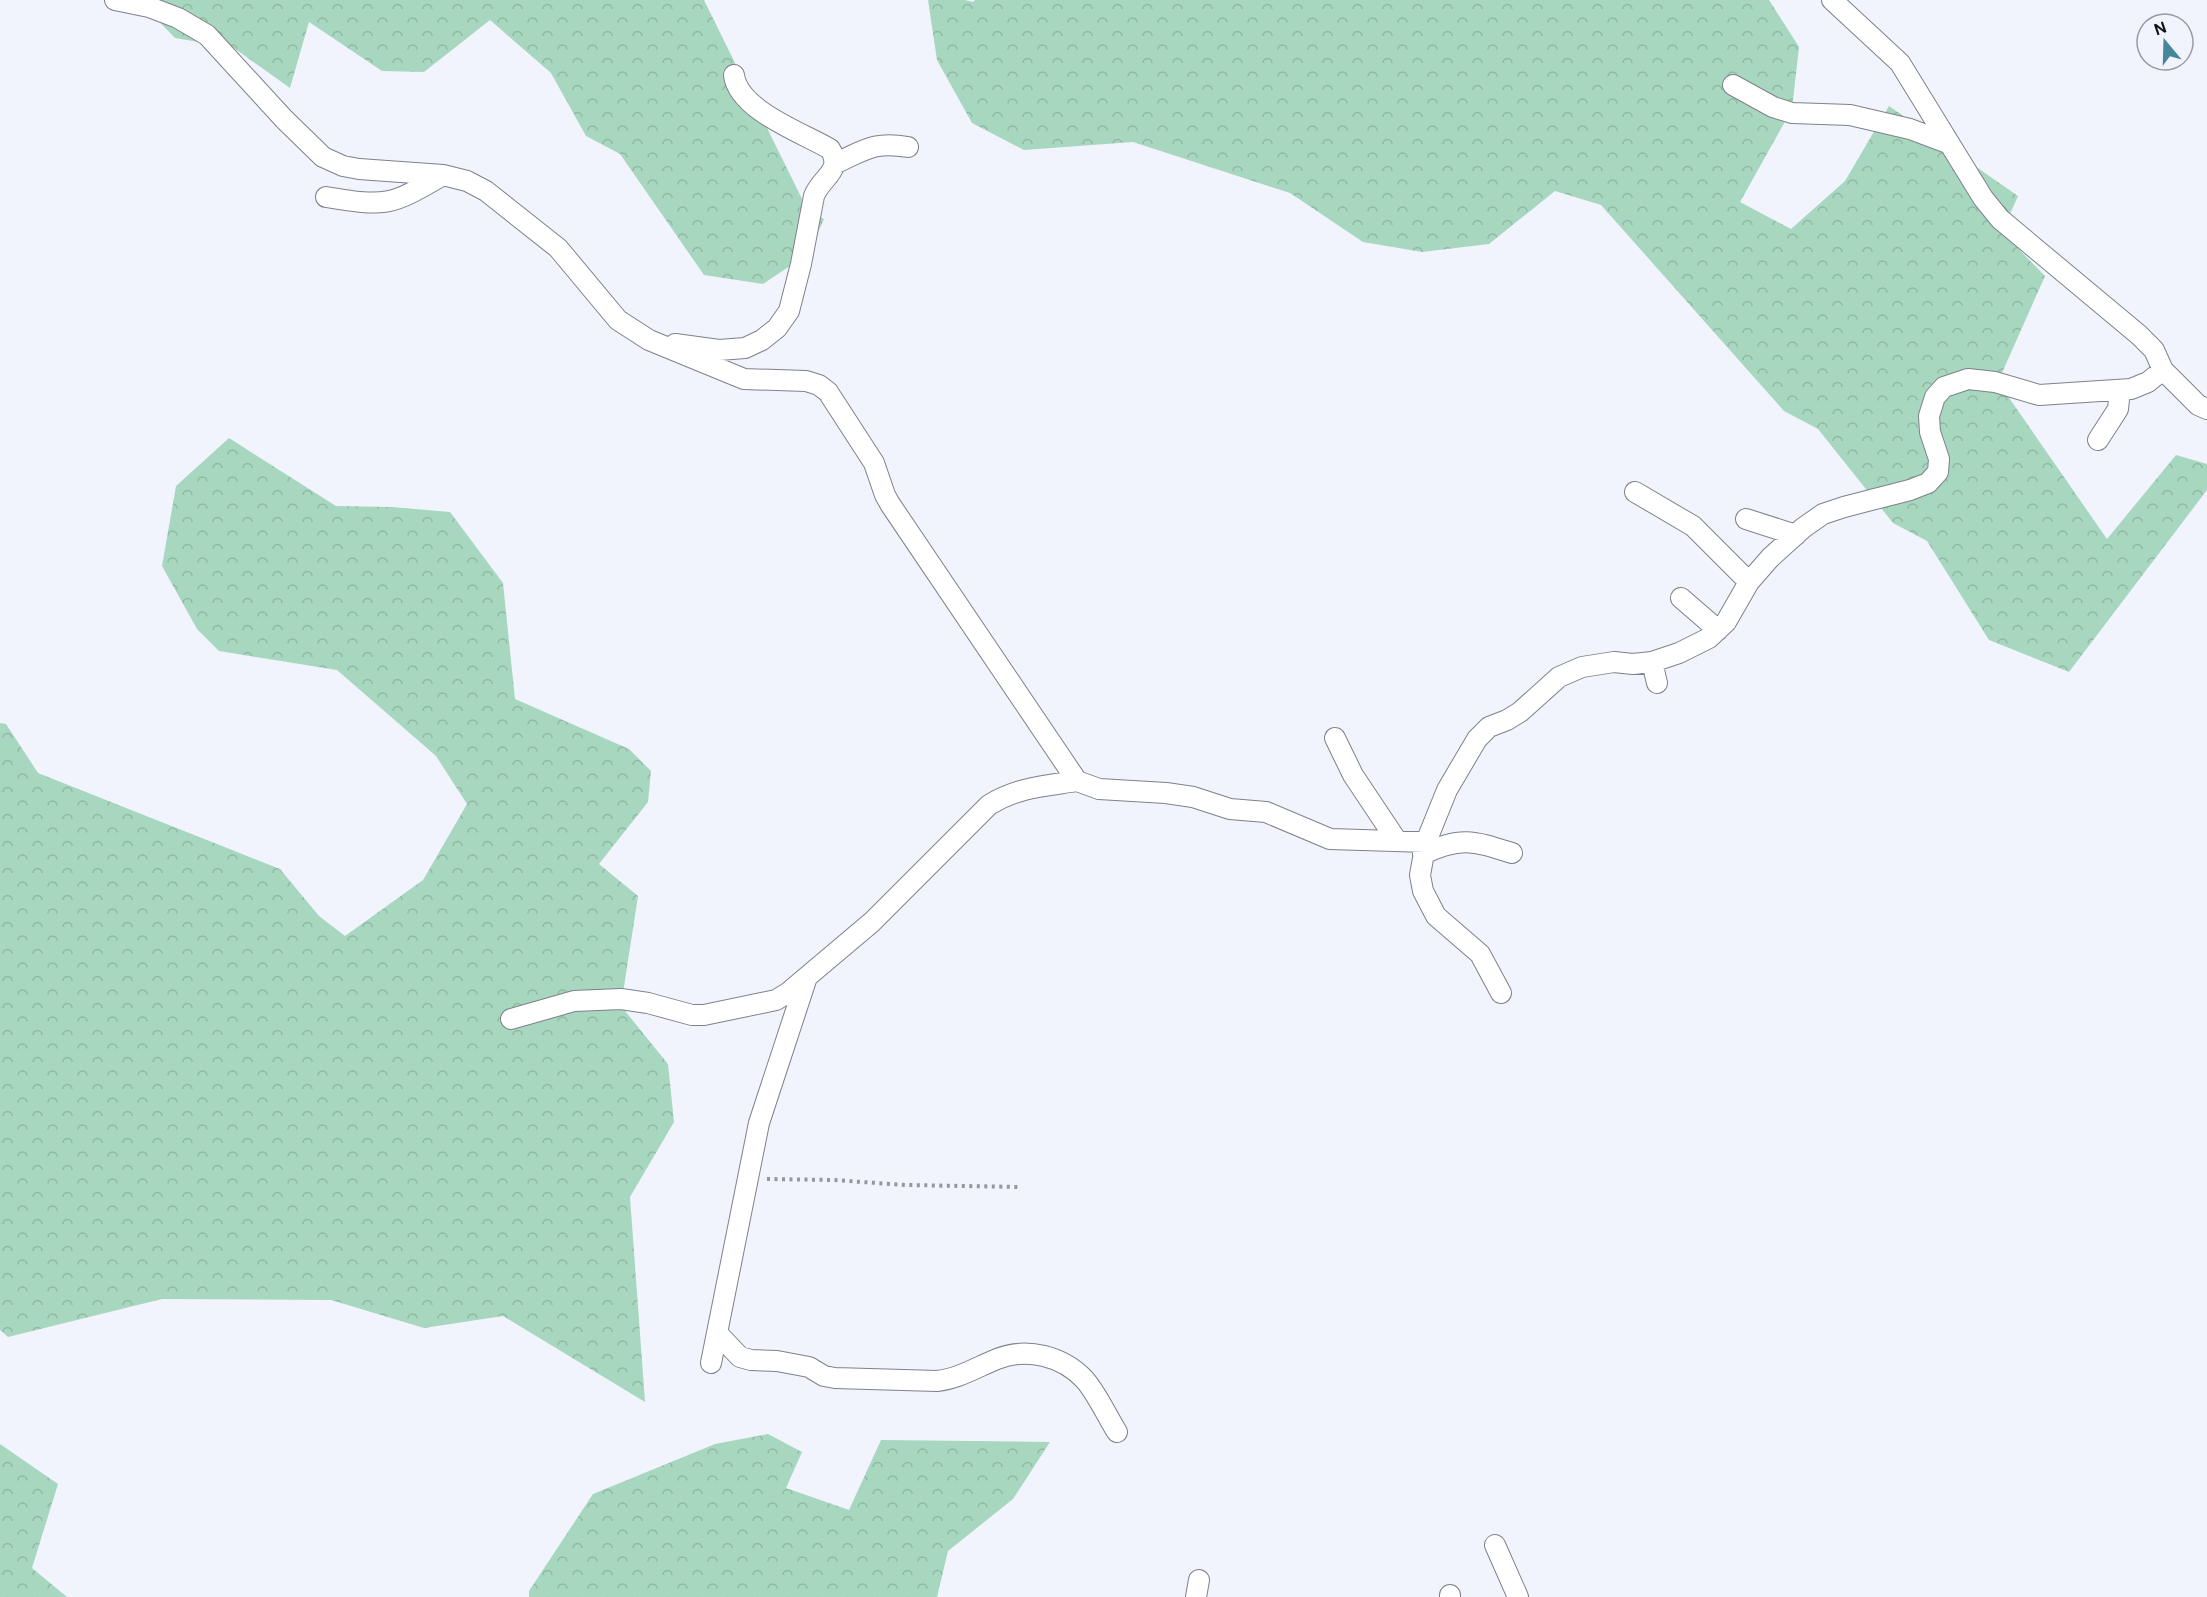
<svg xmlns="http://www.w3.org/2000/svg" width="2207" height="1597" font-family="'DM Sans',sans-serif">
  <defs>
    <pattern id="forest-crowns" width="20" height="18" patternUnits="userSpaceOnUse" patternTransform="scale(1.5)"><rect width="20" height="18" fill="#a8d7bf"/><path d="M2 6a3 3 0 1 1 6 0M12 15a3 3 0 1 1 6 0" fill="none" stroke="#90b8a3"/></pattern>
  </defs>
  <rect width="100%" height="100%" fill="#f1f4fd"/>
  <path fill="url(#forest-crowns)" d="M138,0H704L807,209L824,219L808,254L763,284L704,275L620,154L586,136L551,73L490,20L424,72L382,71L309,22L290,88L234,48L175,38Z
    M928,0H965L973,2L975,0H1769L1799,47L1792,109L1740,202L1791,229L1845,181L1889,106L2018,196L2002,232L2045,276L1998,382L2107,539L2176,455L2207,464V490L2069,672L1989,640L1927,541L1893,523L1818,429L1784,411L1601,205L1555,191L1489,244L1422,252L1363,242L1290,193L1133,142L1024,150L972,123L937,60Z
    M229,438L336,506L392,507L450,512L503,583L515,699L629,749L651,771L648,802L599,864L638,896L621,1006L668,1064L674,1122L630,1197L645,1402L503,1316L424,1328L331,1300L162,1299L8,1337L0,1330V723L6,724L38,773L280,869L319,916L345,936L423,880L467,804L436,756L337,670L219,651L197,629L162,566L176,486Z
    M768,1434L802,1452L786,1488L849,1510L881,1440L1050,1442L1013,1499L948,1551L937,1597H529V1591L593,1494L715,1444Z
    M0,1444L58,1484L32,1568L67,1597H0Z"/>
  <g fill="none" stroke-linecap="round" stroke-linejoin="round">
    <defs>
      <path id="minor" d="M115,0L149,7L178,18L207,35L284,119L323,157L343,166L359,169L443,175L467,181L486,191L558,248L618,320L649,340L744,379L806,381L819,385L828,392L874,463L885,495L890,504L1077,781L1099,789L1166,793L1193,797L1230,809L1266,812L1330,839L1426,842
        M1832,0L1900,63L1983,198L2000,219L2139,335L2154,350L2163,370L2198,405L2207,409
        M1733,85L1773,107L1792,113L1850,115L1910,129L1950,144
        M836,163C865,150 874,141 908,147
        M326,197C387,207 390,206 443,175
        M675,344L719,350L745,348L762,340L777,328L789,311L801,264L814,196C821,177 844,171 830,149C803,133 738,110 734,75
        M2098,440L2118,409L2120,390
        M1635,492L1693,526L1749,582
        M1746,519L1796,535
        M1681,598L1718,630
        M1652,662L1657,683
        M1335,738L1353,775L1397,841
        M1423,854C1461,836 1474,841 1512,853
        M1501,993L1480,954L1436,916L1423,891L1420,875L1426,842L1447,790L1477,739L1489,727L1507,720L1520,712L1559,677L1582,667L1614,662L1633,664L1652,662L1679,653L1709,638L1726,622L1749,582L1770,558L1803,528L1823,514L1844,507L1910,490L1928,483L1938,472L1939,459L1930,432L1929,416L1935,397L1944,387L1968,379L1995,382L2039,395L2131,389L2148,382L2163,370
        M511,1019L574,1001L621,999L648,1003L692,1015H704L776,1000L789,992L872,922L989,805C1018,787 1045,786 1077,781
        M717,1333L740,1357L751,1360L777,1361L809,1367L824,1376L835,1378L937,1381C958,1379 977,1367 997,1359C1027,1347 1063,1356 1085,1380C1097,1394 1107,1416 1117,1432
        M711,1363L759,1123L807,977
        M1495,1545L1518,1597
        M1450,1595V1597
        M1196,1597L1199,1580"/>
    </defs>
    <use href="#minor" stroke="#7e818b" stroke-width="22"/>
    <path stroke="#94969d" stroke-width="4" stroke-dasharray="3 4.5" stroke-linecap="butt" d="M767,1179L833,1180L906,1185L1021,1187"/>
    <use href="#minor" stroke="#fff" stroke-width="20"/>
  </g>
  <g transform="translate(2165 42) rotate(341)"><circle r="28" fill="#f1f4fd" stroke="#979aa0" stroke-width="1.5"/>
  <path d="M0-4.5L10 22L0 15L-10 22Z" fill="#47879b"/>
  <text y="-9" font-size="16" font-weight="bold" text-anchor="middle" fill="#101215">N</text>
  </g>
</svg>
